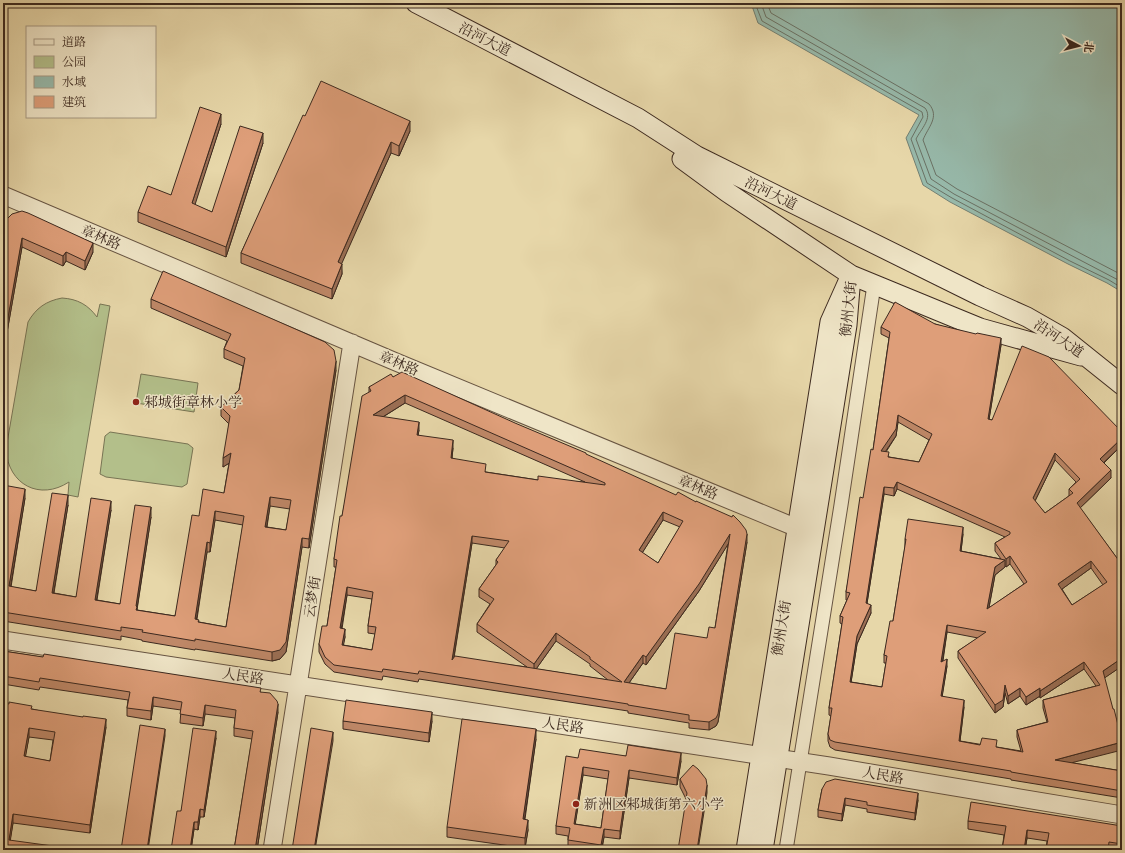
<svg xmlns="http://www.w3.org/2000/svg" width="1125" height="853" font-family="'Sorts Mill Goudy','Noto Serif SC',serif">
  <rect width="100%" height="100%" fill="#e7d7a9"/>
  <filter id="stains"><feTurbulence type="fractalNoise" baseFrequency=".005" numOctaves="4"/><feColorMatrix values="0 0 0 0 .2 0 0 0 0 .09 0 0 0 0 .02 0 0 0 .5 -.17"/></filter>
  <radialGradient id="worn" r=".72"><stop offset=".6" stop-color="#630" stop-opacity="0"/><stop offset="1" stop-color="#630" stop-opacity=".3"/></radialGradient>
  <path fill="#b3bf8a" stroke="#787454" d="M62,298C78,299 88,305 97,317L100,304L110,306L78,497L68,495L69,482C40,501 8,485 6,449L28,322C36,308 46,301 62,298Z
    M141,374L198,383L194,412L136,403Z
    M110,432L188,444L193,448L187,484L182,487L106,477L100,474L105,436Z"/>
  <path fill="#97b9aa" stroke="#737f72" d="M751,3H1122V292L1107,283L1068,264L950,202L923,185L906,138L919,115L758,23Z"/>
  <g fill="none" stroke-linecap="round" stroke-linejoin="round">
    <path stroke="#6a7164" stroke-width="1" d="M755,3L762,21L922,112L923,117L911,139L927,183L952,198L1070,261L1109,280L1122,288
      M761,3L766,17L925,108C933,118 921,129 916,139L931,179L954,194L1122,282
      M767,3L771,13L929,104C940,117 928,127 923,140L936,175L957,189L1122,275"/>
    <defs>
      <path id="minor" d="M786,850L841,505L874,285"/>
      <path id="tertiary" d="M3,195L396,362L797,528
        M3,640L829,766L1122,815
        M272,850L352,343"/>
      <path id="secondary" d="M416,3L638,118L697,156L980,296L1027,317L1062,337L1122,385
        M682,159L727,192L851,275L980,328L1081,356
        M746,850L830,322L851,275
        M763,850L847,325L850,288"/>
    </defs>
    <use href="#minor" stroke="#675442" stroke-width="15"/>
    <use href="#tertiary" stroke="#675442" stroke-width="19"/>
    <use href="#secondary" stroke="#3c291f" stroke-width="21"/>
    <use href="#minor" stroke="#efe5c7" stroke-width="13"/>
    <use href="#tertiary" stroke="#efe5c7" stroke-width="17"/>
    <use href="#secondary" stroke="#efe5c7" stroke-width="19"/>
  </g>
  <path fill="#bf8868" stroke="#3c291f" fill-rule="evenodd" d="M305,116L410,131L399,156L391,153L341,263L342,274L332,299L241,263V253Z
    M221,124L194,205L212,212L263,143L226,257L138,222V212L171,195Z
    M3,229L93,252L85,270L66,261L63,266L22,247L3,355Z
    M151,299L336,370L309,548L302,547L286,652L280,659L272,661L195,649V650L142,641V640L121,636V640L3,621V485L25,498L11,587L36,591L68,505L54,593L76,597L111,510L97,600L120,604L151,517L137,610L175,616L199,516L224,493L229,463L223,467L229,424L221,416V407L239,390L243,366L224,358V349L227,341L151,308ZM270,506L290,509L286,530L267,527ZM215,520L243,525L226,627L199,622L197,619L207,552H210Z
    M935,324L1001,345L989,419L992,420L1122,432V445L1104,463L1111,478L1080,508L1122,565V666L1104,678L1073,763L1122,771V798L1011,780V779L835,750L830,747L828,741V734L831,716L829,715V708L842,624L840,623V616L847,600H846V592L873,450L889,338L881,334V327ZM898,422L929,440L919,462L889,457L886,452L896,436ZM1055,460L1076,482L1069,489V496L1045,513L1035,501ZM897,489L1005,537L995,543V551L1001,559L961,551L963,534L905,539V547L893,621L884,655V663H886L882,687L851,682L857,644L871,613L867,603L884,494L894,496ZM1010,564L1024,584L989,608L995,575L1005,567V566L1006,567ZM1091,568L1103,585L1072,605L1062,589ZM947,632L978,638L958,651V658L995,713L1003,707L1005,693L1008,704L1020,696L1026,705L1040,696V698L1084,669L1096,686L1043,700V708L1047,722L1017,730V737L1021,751L960,741L964,707L942,696L947,666L943,661Z
    M393,377L586,455L747,542L718,722L716,726L709,730L689,728V723L628,713V711L419,679L418,682L383,676L382,680L334,672L325,664L319,652V644L327,626L336,567H334V559L342,516L369,392V387ZM405,403L585,482L538,480L486,472L452,458L453,448L418,435L419,430L383,417ZM663,520L680,527L658,563L642,553ZM472,543L505,548L496,560V565L479,589V597L490,604L477,624V632L527,667L454,658ZM728,544L715,628L666,689L629,683L643,663L646,665L699,591ZM347,595L372,599L368,626V633L375,634L372,650L343,645L345,637L342,629ZM556,641L590,664V666L608,680L536,669Z
    M3,651L261,692L278,712L257,850H234L252,739L234,736V728L235,718L205,714L203,726L180,723L181,710L153,706L151,720L127,716V708L128,700L40,687L39,690L3,684Z
    M32,709L106,727L90,833L13,823L10,840L3,850ZM29,737L53,740L50,761L25,757Z
    M343,721H432L429,742L343,729Z
    M216,738L204,817H200L198,830L194,829L191,850H171L181,811Z
    M536,739L525,819L528,830L525,848L447,837V827Z
    M626,756L681,761L677,785L629,778L620,839L604,837L602,850H580L568,848V836L556,834V826L578,758ZM583,775L608,779L601,828L575,824Z
    M680,779L707,793L686,799L680,787Z
    M822,789L918,800L915,820L867,812V809L845,805L842,821L818,817V810Z
    M968,821L1122,826V850H1046L1047,841L1027,838L1025,850H1002L1004,835L968,829Z"/>
  <path fill="#9b6f55" stroke="#3c291f" d="M221,114V124L192,214V203Z
    M410,121V131L399,156V146Z
    M263,133V143L226,257V247Z
    M391,142V153L338,272V262Z
    M22,238V247L3,355V346Z
    M93,243V252L85,270V261Z
    M66,252V261L63,266V256Z
    M342,264V274L332,299V289Z
    M1001,338V345L988,426V419Z
    M336,361V370L309,548V539Z
    M405,395V403L373,423V415Z
    M898,415V422L896,436L881,458V451Z
    M419,422V430L417,442V435Z
    M1122,438V445L1100,466V459Z
    M453,440V448L451,466V458Z
    M231,453V462L223,467V458Z
    M1055,453V460L1033,505V498Z
    M1111,470V478L1077,511V503Z
    M897,482V489L894,496V488Z
    M884,487V494L866,610V603Z
    M25,489V498L9,596V586Z
    M68,495V505L52,602V593Z
    M270,497V506L265,536V527Z
    M111,501V510L95,609V600Z
    M151,507V517L137,608V616L136,606Z
    M215,511V520L210,552V543Z
    M663,512V520L639,558V550Z
    M963,527V534L960,559V551Z
    M730,534V541L699,591L646,665V657Z
    M747,534V542L718,722L716,726L709,730V722Z
    M472,536V543L452,668V660Z
    M302,538V547L286,652L280,659L272,661V652Z
    M207,542V552L195,628V619Z
    M1010,556V564L1006,567V559Z
    M1005,560V567L995,575L987,617V609L995,567Z
    M1091,561V568L1058,592V584Z
    M347,587V595L340,636V628Z
    M871,605V613L857,644L850,689V682L857,636Z
    M947,625V632L941,670V662Z
    M345,629V637L342,653V645Z
    M556,633V641L534,672V664Z
    M643,655V663L624,690V682Z
    M1122,658V666L1103,679V671Z
    M947,659V666L941,704V696Z
    M1084,662V669L1040,698V691Z
    M1005,685V693L1003,707L995,713V705Z
    M1020,688V696L1008,704V696Z
    M1040,688V696L1026,705V697Z
    M153,697V706L151,720V711Z
    M964,700V707L959,749V741Z
    M278,704V712L257,850H255Z
    M205,705V714L203,726V718Z
    M432,712V721L429,742V733Z
    M106,719V727L90,833V825Z
    M29,728V737L24,765V756Z
    M165,729V736L148,850H147Z
    M536,729V739L523,829V819Z
    M216,731V738L204,817V810Z
    M333,732V741L315,850H314Z
    M1122,742V750L1055,767V760Z
    M681,753V761L677,785V778Z
    M583,767V775L574,832V824Z
    M629,770V778L620,839V831Z
    M707,785V793L698,850H697Z
    M918,793V800L915,820V813Z
    M845,798V805L842,821V814Z
    M200,809V817L198,830V822Z
    M13,814V823L9,849V840Z
    M528,820V830L525,848V838Z
    M194,822V829L191,850H190Z
    M604,829V837L601,850V845Z
    M1027,830V838L1025,850H1024Z"/>
  <path fill="#de9e79" stroke="#3c291f" fill-rule="evenodd" d="M321,81L410,121L399,146L391,142L338,262L342,264L332,289L241,253L303,115L305,116Z
    M200,107L221,114L192,203L212,212L240,126L263,133L226,247L138,212L148,186L171,195Z
    M22,211L28,213L93,243L85,261L66,252L63,256L22,238L3,346V229L4,222L12,214Z
    M163,271L325,342L334,350L336,361L309,539L302,538L286,642L280,650L272,652L195,639V641L142,632L143,630L121,627V631L3,612V485L25,489L9,586L36,591L52,493L68,495L52,593L76,597L91,498L111,501L95,600L120,604L135,505L151,507L136,606L137,607L136,610L175,616L192,515L199,516L203,489L224,493L231,453L223,458L230,416L221,407L239,390L245,358L224,349L231,334L151,299ZM270,497L291,500L286,530L265,527ZM215,511L244,516L226,627L198,622L199,620L195,619L207,542L210,543Z
    M895,302L935,324L976,334L977,333L1001,338L988,419L992,420L1022,346L1049,357L1122,432V438L1100,459L1111,470L1077,503L1122,565V658L1103,671L1113,709H1114L1118,725L1122,724V742L1055,760L1122,771V791L1011,772V771L835,742L830,740L828,734L832,708H829L843,617L840,616L850,593L846,592L860,497L863,498L871,449L873,450L890,332L881,327ZM898,415L932,434L919,462L888,457L889,452L881,451L896,429ZM1055,453L1080,479L1069,489L1073,493L1045,513L1033,498ZM897,482L1010,532V534L995,543L1006,559L1010,556L1027,582L987,609L995,567L1005,560L960,551L963,527L908,519L905,539H906L893,621H890L884,655L887,656L882,687L850,682L857,636L871,605L866,603L884,487L894,488ZM1091,561L1107,582L1072,605L1058,584ZM947,625L986,632L958,651L995,705L1003,700L1005,685L1008,696L1020,688L1026,697L1040,688V691L1084,662L1100,685L1043,700L1048,722L1017,730L1023,752L996,747L997,740L982,738L980,745L959,741L964,700L941,696L947,659L941,662Z
    M402,372L515,423L586,453V454L676,495L678,492L696,502V501L732,517L733,515L740,522L746,530L747,534L718,714L716,718L709,722L689,720V715L628,705V704L419,671L418,674L383,669L382,672L334,665L325,657L319,644L322,626H327L337,560L334,559L337,537L340,516H342L362,396L371,391L369,387L391,374L393,377ZM405,395L605,483V485L538,476V480L485,472L486,464L451,458L453,440L417,435L419,422L373,415ZM663,512L683,521L658,563L639,550ZM730,534L715,628L709,627L707,638L675,633L666,689L624,682L643,655L646,657L699,584ZM472,536L509,541L496,560L498,562L479,589L494,599L477,624L534,664L556,633L590,657V659L622,682L455,656L452,660ZM347,587L373,592L368,626L376,627L372,650L342,645L345,629L340,628Z
    M3,651L43,657L44,654L261,688L260,692L270,693L277,701L278,704L255,850H234L253,731L234,728L236,710L205,705L203,718L180,714L182,702L153,697L151,711L127,708L130,692L40,678L39,682L3,676Z
    M346,700L432,712L429,733L343,721Z
    M9,702L32,706L31,709L83,717V716L106,719L90,825L13,814L9,840L82,850H3V703L9,704ZM29,728L55,732L50,761L24,756Z
    M462,719L536,729L523,819L528,820L525,838L447,827Z
    M140,725L165,729L147,850H121Z
    M193,728L216,731L204,810L200,809L198,822H194L190,850H171L177,811H181Z
    M311,728L333,732L314,850H292Z
    M628,745L681,753L677,778L629,770L620,831L604,829L601,845L568,840L570,828L556,826L566,756L578,758L580,749L626,756ZM583,767L609,771L601,828L574,824Z
    M693,765L698,769L706,779L707,785L697,850H678L687,793L680,779Z
    M835,779L918,793L915,813L867,805V802L845,798L842,814L818,810L822,789L826,782Z
    M971,802L1122,826V844L1109,842L1108,850H1046L1049,833L1027,830L1024,850H1002L1006,826L968,821Z"/>
  <g fill="#8f2418" stroke="#efe5c7" stroke-width="1.5">
    <circle cx="136" cy="402" r="4"/>
    <circle cx="576" cy="804" r="4"/>
  </g>
  <g text-anchor="middle" stroke-width="3" stroke-linejoin="round" paint-order="stroke">
    <g font-size="14" fill="#3c291f" stroke="#efe5c7">
      <text transform="translate(485 39) rotate(27)" y="5">沿河大道</text>
      <text transform="translate(771 193) rotate(26)" y="5">沿河大道</text>
      <text transform="translate(101 237) rotate(23)" y="5">章林路</text>
      <text transform="translate(848 309) rotate(-84)" y="5">衡州大街</text>
      <text transform="translate(1059 338) rotate(34)" y="5">沿河大道</text>
      <text transform="translate(399 363) rotate(23)" y="5">章林路</text>
      <text transform="translate(698 487) rotate(23)" y="5">章林路</text>
      <text transform="translate(312 597) rotate(-81)" y="5">云梦街</text>
      <text transform="translate(781 628) rotate(-81)" y="5">衡州大街</text>
      <text transform="translate(243 676) rotate(9)" y="5">人民路</text>
      <text transform="translate(563 725) rotate(9)" y="5">人民路</text>
      <text transform="translate(883 775) rotate(10)" y="5">人民路</text>
    </g>
    <g font-size="14" fill="#3c291f" stroke="#efe5c7" text-anchor="start">
      <text x="144" y="407">邾城街章林小学</text>
      <text x="584" y="809">新洲区邾城街第六小学</text>
    </g>
  </g>
  <rect width="1125" height="853" fill="none" stroke="#e7d7a9" stroke-width="16"/>
  <rect x="4" y="4" width="1117" height="845" fill="none" stroke="#3c291f" stroke-width="2"/>
  <rect x="8" y="8" width="1109" height="837" fill="none" stroke="#3c291f"/>
  <rect x="26" y="26" width="130" height="92" fill="#efe5c7" stroke="#a79a84"/>
  <rect x="34" y="39" width="20" height="6" fill="#efe5c7" stroke="#a79a84"/>
  <text x="62" y="46" font-size="12" fill="#3c291f">道路</text>
  <rect x="34" y="56" width="20" height="12" fill="#b3bf8a" stroke="#a79a84"/>
  <text x="62" y="66" font-size="12" fill="#3c291f">公园</text>
  <rect x="34" y="76" width="20" height="12" fill="#97b9aa" stroke="#a79a84"/>
  <text x="62" y="86" font-size="12" fill="#3c291f">水域</text>
  <rect x="34" y="96" width="20" height="12" fill="#de9e79" stroke="#a79a84"/>
  <text x="62" y="106" font-size="12" fill="#3c291f">建筑</text>
  <g transform="translate(1079 46) rotate(97)" stroke="#efe5c7" stroke-width="3" paint-order="stroke">
  <path d="M0-3L7 15L0 10L-7 15Z" fill="#3c291f"/>
  <text y="-6" font-size="11" font-weight="bold" text-anchor="middle" fill="#3c291f">北</text>
  </g>
  <rect width="100%" height="100%" filter="url(#stains)"/>
  <rect width="100%" height="100%" fill="url(#worn)"/>
</svg>
